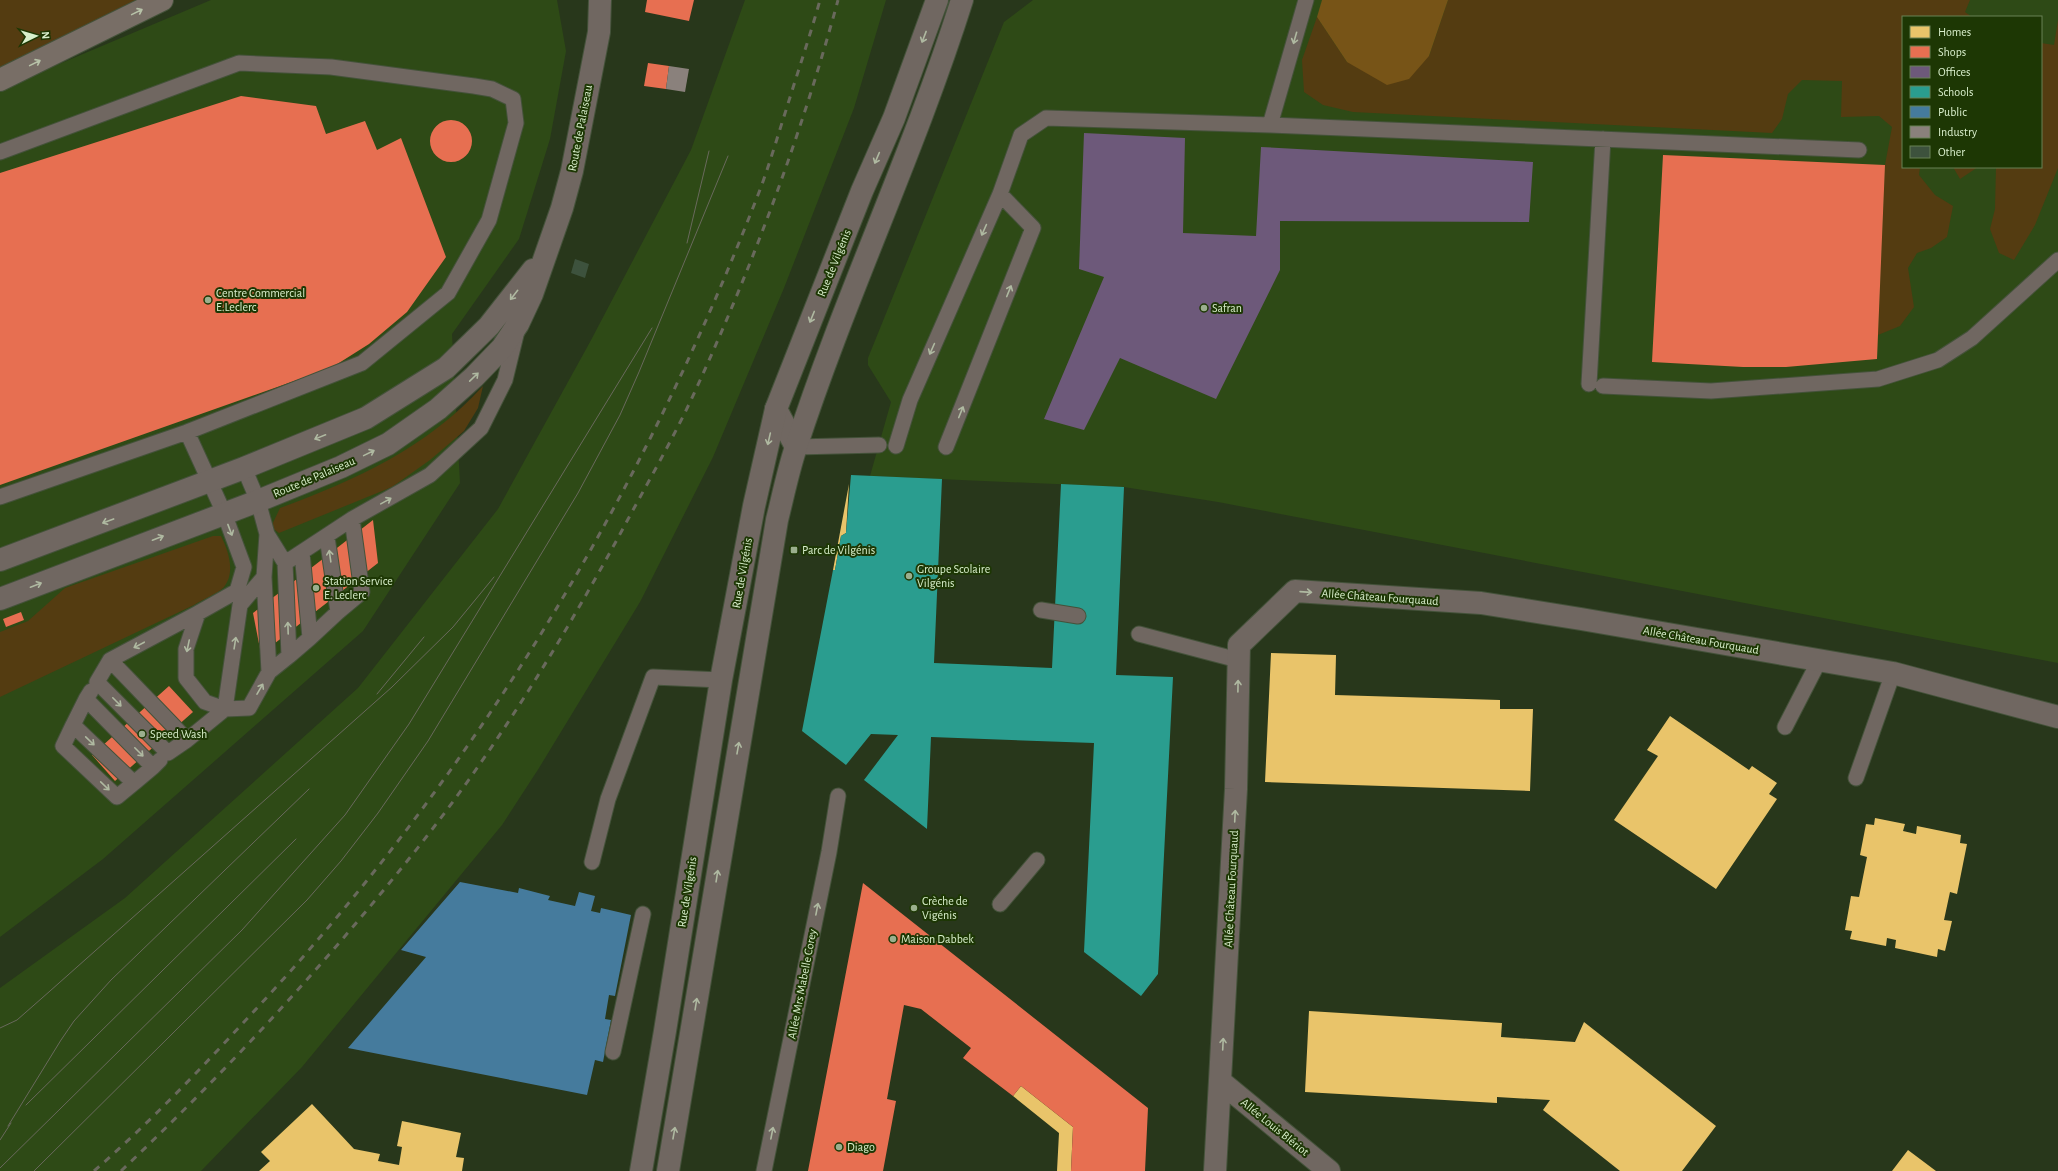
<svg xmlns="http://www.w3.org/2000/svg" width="2058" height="1171" font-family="'Alegreya Sans',sans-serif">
  <rect width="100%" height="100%" fill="#28371b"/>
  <path fill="#2e4a16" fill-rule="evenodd" d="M211,0H557L566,51L550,139L519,239L452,334L460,483L363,631L103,859L0,937V89Z
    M745,0H886L854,108L784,288L713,457L640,602L539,768L502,825L302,1067L201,1171H0V988L125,898L358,688L498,509L590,342L691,150Z
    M1033,0H2058V663L1218,502L1124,487L870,476L891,402L868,365V358L1004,22ZM1903,17H2041V167H1903Z"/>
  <path fill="#543c11" d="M0,0H139L0,71Z
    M1448,0H1970L1965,12L1972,17H1903V167H1920L1919,175L1935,195L1953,206L1947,237L1931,248L1917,253L1908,268L1914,307L1900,326L1878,335L1885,165L1892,127L1879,116L1841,117L1842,81L1802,80L1788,94L1782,119L1772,133L1353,112L1323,105L1304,92L1302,60L1317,17L1347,62L1429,56Z
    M2058,20V168L2035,225L2014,260L1999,253L1990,229L1995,209L1996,167H2041V43L2054,45Z
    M1953,167H1978L1960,179Z
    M483,386L478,408L464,431L430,460L392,487L279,533L271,527L280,508C356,480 428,447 483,386Z
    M213,536H221C228,550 236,572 224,587C219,593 201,600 194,605L0,697V632L28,621L65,588Z"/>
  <path fill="#775417" d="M1322,0H1448L1429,56L1409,79L1387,85L1347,62L1317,17Z"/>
  <path fill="#e9c46a" d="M849,484L846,533L841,536L835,570H833Z
    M1271,653L1336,655L1335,695L1500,700V709H1533L1530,791L1265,782Z
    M1670,716L1749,770L1752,766L1777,783L1769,794L1777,799L1716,889L1614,820L1658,756L1647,750Z
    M1875,818L1905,824L1903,831L1916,834L1917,826L1961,835L1960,843L1967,844L1957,894L1950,892L1944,920L1952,921L1945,951L1938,949L1937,957L1895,948L1896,940L1887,938L1886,946L1850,939L1852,931L1845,930L1851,896L1859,897L1867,857L1860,855L1866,824L1874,825Z
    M1309,1011L1502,1023L1501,1037L1575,1042L1584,1022L1716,1126L1682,1171H1620L1543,1110L1550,1100L1497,1097V1103L1305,1092Z
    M1021,1086L1073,1127L1071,1171H1057L1059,1133L1013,1096Z
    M312,1104L354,1149L380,1154L378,1161L399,1165L402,1147L397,1146L402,1121L461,1133L456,1157L464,1158L462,1171H259L270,1161L261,1152Z
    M1908,1150L1936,1171H1892Z"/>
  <path fill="#e76f51" d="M647,0H694L689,21L645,12Z
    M648,63L669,66L666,89L644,86Z
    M241,96L316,106L326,134L365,121L377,150L401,138L446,257L407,312L369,344L331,368L0,485V173Z
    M430 141a21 21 0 1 1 42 0a21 21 0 1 1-42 0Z
    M1663,155L1885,165L1877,359L1786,367H1743L1652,362Z
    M373,520L378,563L261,654L253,613Z
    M21,612L24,620L6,627L3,619Z
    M169,686L193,712L115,781L92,755Z
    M863,883L1148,1108L1145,1171H1071L1073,1127L1021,1086L1013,1096L963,1058L971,1048L921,1009L904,1005L887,1099L896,1101L883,1171H808Z"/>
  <path fill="#6d597a" d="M1084,133L1185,138L1183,233L1256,236L1261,147L1533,162L1529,222L1280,221V270L1216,399L1120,358L1084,430L1044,419L1104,277L1079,269Z"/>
  <path fill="#2a9d8f" d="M851,475L942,479L934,663L1052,668L1061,484L1124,487L1116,675L1173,677L1158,974L1141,996L1084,952L1094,743L931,737L927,829L864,780L898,735L871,734L846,765L802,731L833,570H835L841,536L846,533Z"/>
  <path fill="#457b9d" d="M460,882L518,893L519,888L550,896L548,900L575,906L579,892L595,896L591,911L600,913L601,908L631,915L615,996L609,995L605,1019L611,1020L603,1062L595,1060L587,1095L348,1048L426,957L401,950Z"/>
  <path fill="#8a817c" d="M669,66L689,69L685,92L666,89Z"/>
  <path fill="#3d523d" d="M575,259L589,264L585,278L571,273Z"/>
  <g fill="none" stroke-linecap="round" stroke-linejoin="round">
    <defs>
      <path id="service" d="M1270,125L1306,0
        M0,152L239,63L331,67L474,86L492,89L513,99L516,123L489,220L448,293L362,363L187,432
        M1589,384L1603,139
        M1603,386L1711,391L1878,379L1938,360L1972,338L2058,260
        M896,446L910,400L1000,194L1021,135L1046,118L1270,125L1859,150
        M796,447L879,445
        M946,447L1033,228L1000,194
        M0,497L187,432L224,513L244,567L237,591L198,613L186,649V678L205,702L225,709L249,708L269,672L264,577L267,534L258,501L244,468
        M267,534L285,563L289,656L269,672
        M285,563L352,519L430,475L481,428L505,380L516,335
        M1041,610L1078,616
        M338,612L362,592L352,519
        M198,613L110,660L187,740L225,709L240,605L264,577
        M1139,634L1238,660
        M310,638L338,612L327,537
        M289,656L310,638L302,553
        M110,660L97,682L168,753L187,740
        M91,691L86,699L153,767L160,760
        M86,699L73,725L134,783L153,767
        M73,725L63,746L117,797L134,783
        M1785,727L1819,661
        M1856,778L1893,673
        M592,862L608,799L653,677L721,680
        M1000,904L1037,860
        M613,1052L643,914
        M764,1171L829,852L838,796"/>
      <path id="minor" d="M776,409L796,447
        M1221,1082L1329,1171
        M1215,1171L1236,789L1239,645L1295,591L1481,603L1581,619L1893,673L2058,717"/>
      <path id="tertiary" d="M0,560L244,468L366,418L446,368L489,326L533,270
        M0,599L258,501L341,467L388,444L438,409L474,377L502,348L518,324L532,294L562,208L572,171L599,32L600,0
        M641,1171L665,1031L721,680L754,506L776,409L862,191L894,118L937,0
        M668,1171L777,520C783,496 788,471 796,447C845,296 914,152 962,0"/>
      <path id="primary" d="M0,80L162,0"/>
    </defs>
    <use href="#service" stroke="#44523a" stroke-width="17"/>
    <use href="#minor" stroke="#44523a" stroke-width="24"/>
    <use href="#tertiary" stroke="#44523a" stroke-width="24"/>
    <use href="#primary" stroke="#44523a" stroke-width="24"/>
    <use href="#service" stroke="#706761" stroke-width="15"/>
    <use href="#minor" stroke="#706761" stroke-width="22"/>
    <use href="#tertiary" stroke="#706761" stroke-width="22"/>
    <use href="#primary" stroke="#786e66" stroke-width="22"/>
    <path stroke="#69695c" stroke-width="1" d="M687,243L709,151
      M377,694L424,637
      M0,1028L17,1020L50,991L392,687L453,627L494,577
      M26,1105L296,839
      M8,1126L61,1040L74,1021L111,980L309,789
      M0,1140L11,1123
      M0,1168L242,930L345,815L409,724L652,328
      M34,1171L307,900L341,861L378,813L428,741L578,493L620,415L639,372L728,156"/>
    <path stroke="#69695c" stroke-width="3" stroke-dasharray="7 7" stroke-linecap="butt" d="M94,1171C147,1125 196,1074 243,1023C468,784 637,506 756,200C768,170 777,138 787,107C798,71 810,36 820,0
      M121,1171C231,1067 333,956 427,836C500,742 562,640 619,536C645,487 674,438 697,387C754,262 802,133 838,0"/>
  </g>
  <defs><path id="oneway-shaft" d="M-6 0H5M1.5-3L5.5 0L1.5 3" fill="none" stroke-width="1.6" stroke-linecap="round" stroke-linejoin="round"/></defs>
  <g stroke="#b7c2a8">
    <use href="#oneway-shaft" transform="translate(137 12) rotate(-26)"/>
    <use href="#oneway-shaft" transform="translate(35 63) rotate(-26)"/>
  </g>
  <g stroke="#afb9a1">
    <use href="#oneway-shaft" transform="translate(924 37) rotate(111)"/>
    <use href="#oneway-shaft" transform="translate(1295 38) rotate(106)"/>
    <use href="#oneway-shaft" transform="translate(877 158) rotate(113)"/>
    <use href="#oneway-shaft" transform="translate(984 230) rotate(114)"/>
    <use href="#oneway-shaft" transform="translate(1009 291) rotate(-68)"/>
    <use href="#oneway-shaft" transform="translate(514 295) rotate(128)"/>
    <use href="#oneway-shaft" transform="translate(812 317) rotate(112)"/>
    <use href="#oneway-shaft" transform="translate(932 349) rotate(114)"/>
    <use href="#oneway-shaft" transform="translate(474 377) rotate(-44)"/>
    <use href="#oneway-shaft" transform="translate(961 412) rotate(-68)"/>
    <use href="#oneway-shaft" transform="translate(320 437) rotate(158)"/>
    <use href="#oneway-shaft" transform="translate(769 439) rotate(103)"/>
    <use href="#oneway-shaft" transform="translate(369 453) rotate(-26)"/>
    <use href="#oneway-shaft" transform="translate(386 501) rotate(-29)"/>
    <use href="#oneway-shaft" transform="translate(108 521) rotate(160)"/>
    <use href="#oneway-shaft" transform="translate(230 530) rotate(69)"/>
    <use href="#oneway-shaft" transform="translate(158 538) rotate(-21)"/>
    <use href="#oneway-shaft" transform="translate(330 556) rotate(-98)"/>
    <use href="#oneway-shaft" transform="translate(36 585) rotate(-21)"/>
    <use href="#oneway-shaft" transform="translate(1306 592) rotate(4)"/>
    <use href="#oneway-shaft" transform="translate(288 628) rotate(-92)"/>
    <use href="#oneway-shaft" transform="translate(235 643) rotate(-81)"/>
    <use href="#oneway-shaft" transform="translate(139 645) rotate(152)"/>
    <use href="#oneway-shaft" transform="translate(188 646) rotate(102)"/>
    <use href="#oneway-shaft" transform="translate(1238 686) rotate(-89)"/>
    <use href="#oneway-shaft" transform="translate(260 689) rotate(-60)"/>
    <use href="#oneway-shaft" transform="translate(117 702) rotate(45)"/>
    <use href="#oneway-shaft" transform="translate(90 741) rotate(44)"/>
    <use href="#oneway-shaft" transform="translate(738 748) rotate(-80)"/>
    <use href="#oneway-shaft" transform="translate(139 752) rotate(45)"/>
    <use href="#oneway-shaft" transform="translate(105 786) rotate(44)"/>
    <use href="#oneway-shaft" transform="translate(1235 816) rotate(-87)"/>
    <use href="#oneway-shaft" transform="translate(717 876) rotate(-81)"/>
    <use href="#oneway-shaft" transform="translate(817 909) rotate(-79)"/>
    <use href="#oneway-shaft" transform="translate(696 1004) rotate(-81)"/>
    <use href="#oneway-shaft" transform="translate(1223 1044) rotate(-87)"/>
    <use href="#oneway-shaft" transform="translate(674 1133) rotate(-80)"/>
    <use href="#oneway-shaft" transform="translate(772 1133) rotate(-79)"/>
  </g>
  <g fill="#9baf8e" stroke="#1d3704" stroke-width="1.5">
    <circle cx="208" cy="300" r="4"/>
    <circle cx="1204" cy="308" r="4"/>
    <rect x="790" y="546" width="8" height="8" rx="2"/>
    <circle cx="909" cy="576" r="4"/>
    <circle cx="316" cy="588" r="4"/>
    <circle cx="142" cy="734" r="4"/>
    <circle cx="914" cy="908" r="4"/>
    <circle cx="893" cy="939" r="4"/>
    <circle cx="839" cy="1147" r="4"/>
  </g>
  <g text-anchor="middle" stroke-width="4" stroke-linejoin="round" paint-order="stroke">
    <g font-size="12" fill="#d9efcc" stroke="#1d3704">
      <text transform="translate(580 128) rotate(-79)" y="4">Route de Palaiseau</text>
      <text transform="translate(834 263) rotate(-68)" y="4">Rue de Vilgénis</text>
      <text transform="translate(314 477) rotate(-23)" y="4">Route de Palaiseau</text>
      <text transform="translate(742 573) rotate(-80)" y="4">Rue de Vilgénis</text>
      <text transform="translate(1380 597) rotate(4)" y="4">Allée Château Fourquaud</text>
      <text transform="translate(1701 640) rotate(10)" y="4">Allée Château Fourquaud</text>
      <text transform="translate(1231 889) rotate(-87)" y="4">Allée Château Fourquaud</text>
      <text transform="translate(687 892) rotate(-81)" y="4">Rue de Vilgénis</text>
      <text transform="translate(802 984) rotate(-79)" y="4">Allée Mrs Mabelle Corey</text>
      <text transform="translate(1275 1127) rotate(39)" y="4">Allée Louis Blériot</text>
    </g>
    <g font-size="12" fill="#d9efcc" stroke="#1d3704" text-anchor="start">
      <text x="216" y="297">Centre Commercial<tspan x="216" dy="14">E.Leclerc</tspan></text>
      <text x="1212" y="312">Safran</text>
      <text x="802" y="554">Parc de Vilgénis</text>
      <text x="917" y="573">Groupe Scolaire<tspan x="917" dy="14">Vilgénis</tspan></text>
      <text x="324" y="585">Station Service<tspan x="324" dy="14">E. Leclerc</tspan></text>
      <text x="150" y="738">Speed Wash</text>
      <text x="922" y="905">Crèche de<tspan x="922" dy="14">Vigénis</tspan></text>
      <text x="901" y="943">Maison Dabbek</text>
      <text x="847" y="1151">Diago</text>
    </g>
  </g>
  <rect x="1902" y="16" width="140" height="152" fill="#1d3704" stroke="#688154"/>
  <rect x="1910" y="26" width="20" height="12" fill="#e9c46a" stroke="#688154"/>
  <text x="1938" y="36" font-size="12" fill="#d9efcc">Homes</text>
  <rect x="1910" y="46" width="20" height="12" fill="#e76f51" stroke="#688154"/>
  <text x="1938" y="56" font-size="12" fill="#d9efcc">Shops</text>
  <rect x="1910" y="66" width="20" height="12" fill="#6d597a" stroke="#688154"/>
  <text x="1938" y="76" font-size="12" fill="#d9efcc">Offices</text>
  <rect x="1910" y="86" width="20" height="12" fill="#2a9d8f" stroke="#688154"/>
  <text x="1938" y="96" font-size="12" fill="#d9efcc">Schools</text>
  <rect x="1910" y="106" width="20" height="12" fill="#457b9d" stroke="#688154"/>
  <text x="1938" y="116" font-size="12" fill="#d9efcc">Public</text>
  <rect x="1910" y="126" width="20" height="12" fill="#8a817c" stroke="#688154"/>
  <text x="1938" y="136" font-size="12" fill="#d9efcc">Industry</text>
  <rect x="1910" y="146" width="20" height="12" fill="#3d523d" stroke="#688154"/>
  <text x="1938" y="156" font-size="12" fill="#d9efcc">Other</text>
  <g transform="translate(36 36) rotate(85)" stroke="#1d3704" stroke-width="3" paint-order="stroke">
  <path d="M0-3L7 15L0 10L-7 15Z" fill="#d9efcc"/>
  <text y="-6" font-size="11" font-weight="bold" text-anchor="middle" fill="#d9efcc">N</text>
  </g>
</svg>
